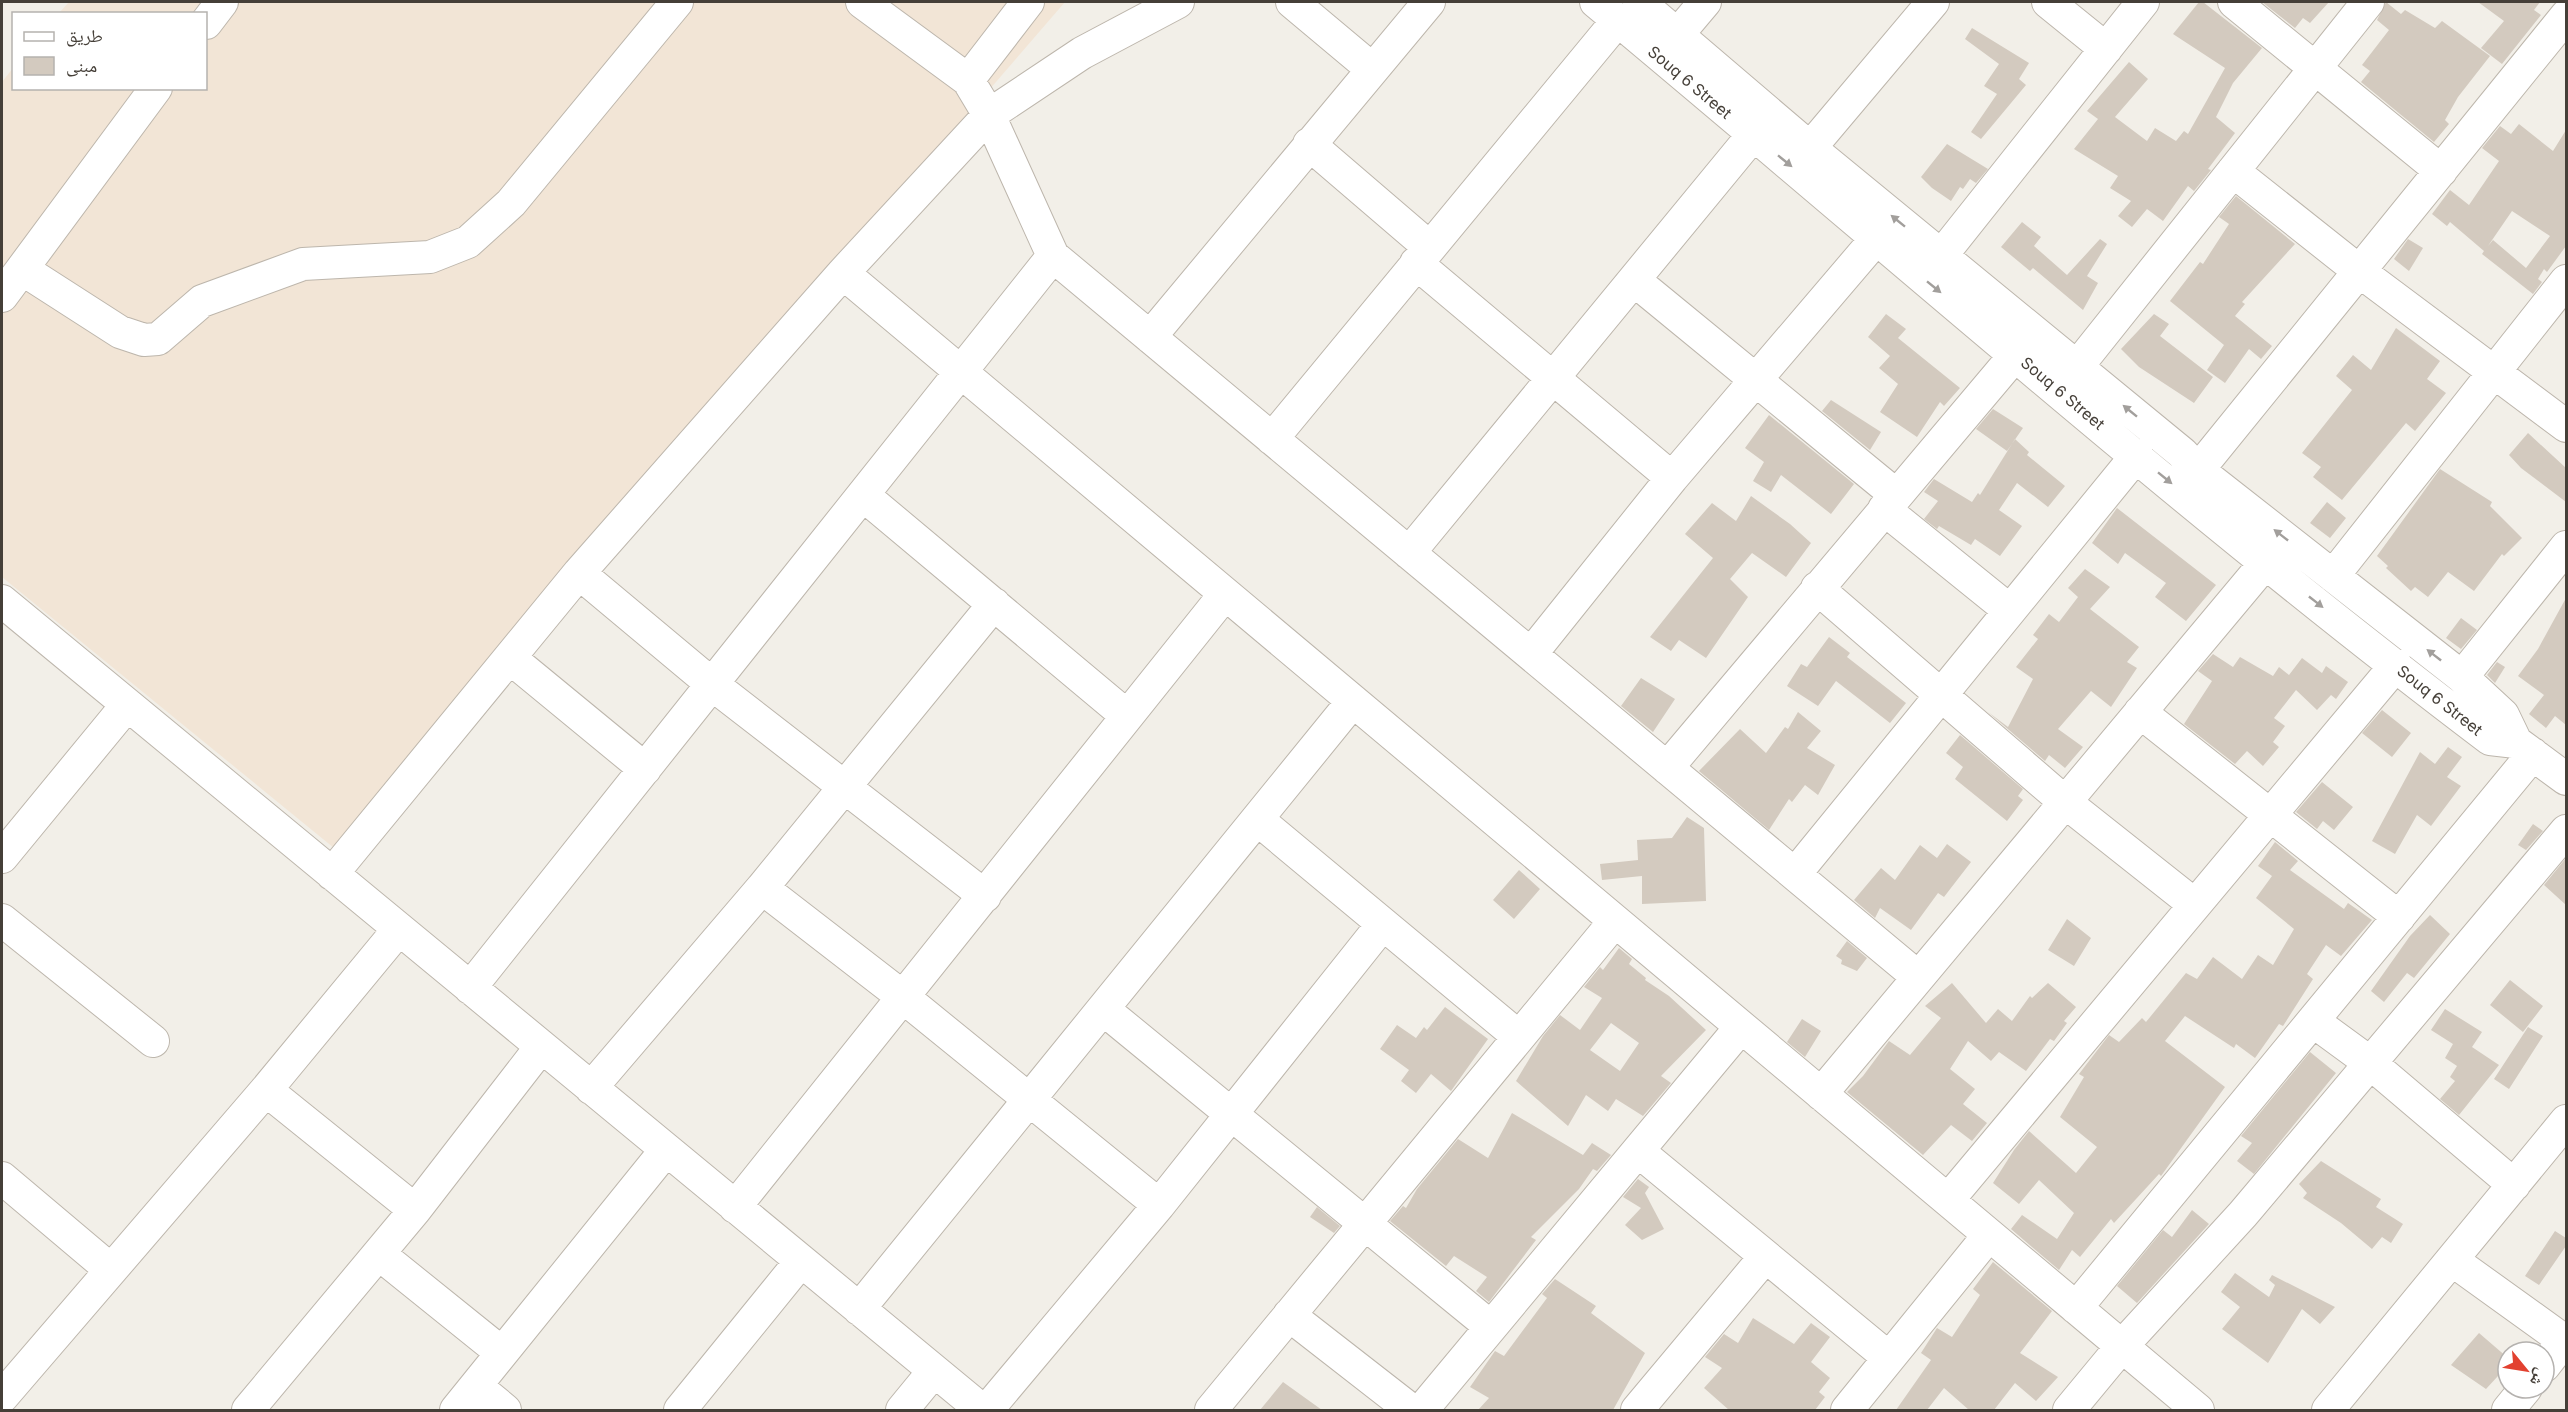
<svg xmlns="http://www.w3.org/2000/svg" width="2568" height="1412" font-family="Inter,'Noto Naskh Arabic',sans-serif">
  <rect width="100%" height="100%" fill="#f2efe8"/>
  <path fill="#f2e5d6" d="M69,2H1065L334,848L2,577V82L13,68L14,88H206V14L59,13Z"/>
  <path fill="#d3cabf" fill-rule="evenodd" d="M2199,2H2203L2262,48L2233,83L2216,117L2235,133L2208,169L2211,170L2194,191L2188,186L2163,221L2147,209L2132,227L2118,216L2131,201L2110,188L2118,176L2074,149L2098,119L2087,111L2129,62L2148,79L2115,117L2147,141L2155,128L2176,141L2184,131L2188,134L2225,68L2173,34Z
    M2262,2H2329L2310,23L2303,18L2295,28Z
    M2386,2L2401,14L2405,10L2435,28L2442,21L2490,56L2458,97L2445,120L2449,124L2434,142L2361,82L2370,71L2362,65L2389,30L2377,20Z
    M2478,2H2540L2534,10L2541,15L2502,64L2481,48L2504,21Z
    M1972,28L2029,63L2019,79L2026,85L1981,139L1971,132L1997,94L1984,86L1999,64L1965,39Z
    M2519,124L2553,151L2566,130V246L2547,272L2544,269L2538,279L2542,282L2533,294L2482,254L2484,251L2450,222L2447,226L2432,214L2450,190L2469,205L2499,161L2482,148L2500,126L2511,134ZM2512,211L2550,236L2526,268L2493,240L2488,246Z
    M1947,144L1988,169L1976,183L1970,179L1963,189L1960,187L1951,201L1932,188L1921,177Z
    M2236,196L2295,244L2242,302L2245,304L2235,316L2272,346L2261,359L2249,349L2225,383L2207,370L2224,345L2170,301L2200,262L2203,264L2229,224L2219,217Z
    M2022,222L2041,237L2034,246L2067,275L2100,239L2107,244L2087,276L2098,283L2083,310L2033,268L2030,271L2001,247Z
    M2408,239L2423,248L2409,271L2394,259Z
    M1886,314L1906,329L1898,338L1960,388L1944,406L1940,402L1917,437L1880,412L1898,384L1879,368L1890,356L1868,337Z
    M2154,314L2169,324L2160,336L2213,377L2194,403L2139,367L2121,349Z
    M2396,328L2440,361L2427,379L2446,393L2415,431L2406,423L2342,500L2313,477L2321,467L2302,453L2352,390L2336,376L2353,355L2371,370Z
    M1831,400L1881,432L1870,450L1822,411Z
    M1993,409L2023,428L2007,451L1976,429Z
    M1769,415L1854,484L1831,514L1781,475L1771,492L1753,481L1764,462L1745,448Z
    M2528,433L2566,468V502L2521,468L2509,455Z
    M2015,439L2029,452L2027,455L2065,486L2048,507L2017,483L1999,510L2022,526L2000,556L1975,539L1971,545L1939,526L1937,529L1924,519L1938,501L1924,492L1934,479L1972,502L1978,493L1980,495Z
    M2440,469L2492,502L2490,506L2522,538L2504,556L2502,554L2474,591L2448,572L2428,597L2415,587L2411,591L2386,568L2388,566L2377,556Z
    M1751,496L1790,524L1811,543L1786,577L1752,553L1730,579L1748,597L1706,658L1679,640L1671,651L1650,637L1713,558L1685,534L1712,503L1736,521Z
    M2327,502L2346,518L2330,538L2310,523Z
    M2117,508L2216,585L2186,621L2155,597L2166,583L2125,553L2118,564L2092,543Z
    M2085,569L2110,587L2090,609L2139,647L2127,662L2137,668L2111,707L2091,691L2058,729L2083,747L2065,768L2049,755L2045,761L1988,712L2008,727L2033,679L2016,667L2038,639L2033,635L2049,614L2059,622L2078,597L2068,588Z
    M2566,598V725L2555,716L2546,728L2529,714L2544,695L2518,676L2538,649Z
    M2461,618L2477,630L2461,649L2446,638Z
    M1829,637L1850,653L1847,657L1906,703L1890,723L1836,681L1818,706L1787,686L1801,664L1807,667Z
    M2213,654L2233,667L2240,657L2273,676L2279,667L2289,675L2302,658L2322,673L2326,666L2348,682L2336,699L2331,695L2317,710L2296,690L2274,718L2285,726L2273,742L2279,747L2263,766L2247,751L2235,764L2184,724L2212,681L2198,671Z
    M2497,662L2505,667L2495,683L2487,675Z
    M1641,678L1675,699L1653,732L1621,706Z
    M2382,710L2411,733L2392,757L2362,733Z
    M1798,712L1821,731L1807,748L1835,765L1818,795L1805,785L1792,802L1789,799L1769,830L1699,771L1740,729L1766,753L1785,727L1788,729Z
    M1960,735L2023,789L2018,796L2023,800L2007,821L1955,779L1963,767L1946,753Z
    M2448,747L2462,757L2447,777L2461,786L2431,826L2417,815L2395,854L2372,841L2420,752L2435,764Z
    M2322,782L2353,807L2334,830L2323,821L2317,829L2296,812Z
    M1687,817L1704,828L1706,901L1642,904V876L1602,880L1600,864L1638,860L1637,840L1672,838Z
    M2533,824L2543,831L2526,850L2518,845Z
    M2275,842L2298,861L2290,870L2344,909L2348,903L2372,920L2341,956L2326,945L2307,974L2313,979L2283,1026L2279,1024L2255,1058L2236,1044L2234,1048L2185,1016L2165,1041L2225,1087L2161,1176L2159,1174L2114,1223L2111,1219L2080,1257L2072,1250L2059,1270L2011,1229L2022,1215L2057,1239L2074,1213L2039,1180L2019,1204L1993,1183L2014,1150L2029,1131L2076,1173L2097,1147L2060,1117L2084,1077L2079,1074L2109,1035L2119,1042L2142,1018L2146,1022L2186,973L2197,979L2213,957L2242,979L2258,955L2273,965L2294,929L2256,898L2272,876L2258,866Z
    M1947,844L1971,862L1944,897L1938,893L1911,930L1880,908L1875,918L1854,900L1881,868L1895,880L1920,845L1937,858Z
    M2566,858V905L2544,885Z
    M1519,870L1540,889L1514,919L1493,900Z
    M2430,915L2450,934L2414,978L2407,973L2384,1002L2371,991L2410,936Z
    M2067,919L2091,938L2074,966L2048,950Z
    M1847,941L1867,958L1857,971L1841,964L1842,960L1836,956Z
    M1619,948L1632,959L1629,964L1646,978L1645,980L1669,996L1706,1030L1661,1076L1671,1083L1643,1116L1616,1099L1608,1111L1586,1095L1568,1126L1516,1081L1543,1036L1560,1015L1580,1030L1602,998L1584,987L1600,967L1603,970ZM1611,1023L1639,1043L1620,1071L1590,1050Z
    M2510,980L2543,1006L2523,1032L2490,1005Z
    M1952,983L1986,1023L1998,1009L2012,1021L2030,996L2032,998L2048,983L2076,1007L2064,1021L2067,1023L2054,1041L2050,1039L2026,1071L1999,1052L1991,1061L1968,1041L1950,1069L1975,1089L1963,1104L1987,1123L1972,1141L1951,1125L1923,1155L1847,1092L1863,1076L1889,1041L1910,1055L1941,1018L1925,1006Z
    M1445,1007L1488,1039L1451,1091L1431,1074L1416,1093L1401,1081L1409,1070L1380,1049L1397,1025L1416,1038L1424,1027L1427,1030Z
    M2445,1009L2482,1032L2472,1047L2499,1065L2459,1115L2440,1099L2455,1081L2450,1077L2457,1066L2445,1058L2453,1044L2431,1030Z
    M1802,1019L1821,1031L1805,1057L1787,1042Z
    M2528,1027L2543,1036L2509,1089L2494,1079Z
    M2310,1052L2336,1073L2254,1174L2237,1161L2252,1143L2241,1136Z
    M1512,1113L1583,1155L1592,1143L1611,1155L1597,1171L1593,1169L1579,1189L1531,1237L1536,1240L1489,1302L1476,1291L1487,1277L1454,1256L1446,1266L1390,1221L1403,1206L1406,1208L1417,1189L1458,1139L1488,1158Z
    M2321,1161L2381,1199L2376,1207L2403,1224L2391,1243L2382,1237L2372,1249L2341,1223L2303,1198L2307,1193L2299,1184Z
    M1638,1179L1649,1187L1645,1193L1664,1229L1642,1240L1625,1225L1641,1208L1623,1197Z
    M1317,1207L1340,1226L1334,1233L1310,1217Z
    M2192,1210L2209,1224L2137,1303L2117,1286L2163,1230L2172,1237Z
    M2555,1231L2566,1238V1246L2539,1285L2525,1276Z
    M1993,1262L2052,1311L2020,1353L2058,1377L2036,1401L2015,1383L1994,1410H1969L1944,1388L1927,1410H1896L1931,1360L1921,1353L1937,1328L1952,1337L1980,1295L1973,1289Z
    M2235,1273L2269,1297L2275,1285L2269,1280L2272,1275L2335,1307L2320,1324L2302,1309L2268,1363L2222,1329L2240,1307L2221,1292Z
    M1555,1279L1596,1306L1591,1313L1645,1353L1613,1410H1478L1489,1398L1470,1387L1495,1351L1504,1356L1547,1298L1542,1294Z
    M1753,1318L1794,1344L1811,1323L1830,1337L1811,1362L1830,1378L1819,1392L1825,1397L1815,1410H1729L1704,1388L1722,1368L1705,1357L1724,1334L1738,1343Z
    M2479,1333L2508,1358V1382L2498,1376L2486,1389L2451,1365Z
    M1283,1382L1322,1410H1260Z"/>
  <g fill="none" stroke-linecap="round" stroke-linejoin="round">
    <defs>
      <path id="minor" d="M862,2L968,80L989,115L1053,256L1918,977
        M1292,2L1372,69
        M1596,2C1893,249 2182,506 2490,739L2516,742L2566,779
        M1639,2L1810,148L2182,453L2198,470L2462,677L2503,715L2516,742
        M2048,2L2106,49
        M2234,2L2441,171
        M206,23L222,2
        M1678,34L1705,2
        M968,80L1028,2
        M1309,144L1429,247
        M1810,148L1933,2
        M2233,171L2359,271L2566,426
        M1941,256L2143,2
        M1416,263L1672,478
        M22,269L120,332L144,340L158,339L202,301L303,264L430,257L468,242L511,203L677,2
        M843,273L2198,1410
        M1634,280L1896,495
        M2,296L156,88
        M1150,337L1429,2
        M2076,368L2368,2
        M1272,439L1618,20
        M2198,470L2566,16
        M863,495L1127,716
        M1884,509L2009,610
        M1409,553L1753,135
        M579,573L713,685L985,896
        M2333,576L2566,281
        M1817,588L2065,802L2195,905
        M2,601L982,1410
        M1531,654L1672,478L1876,239
        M510,658L645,769
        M2462,677L2566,547
        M2140,712L2399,917
        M1667,768L2016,354
        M1257,819L1519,1037
        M2,857L127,705
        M332,874L579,573L843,273L989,115L1082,53L1178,2
        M1795,874L2137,455
        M762,888L903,997L1159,1205
        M2,920L153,1041
        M470,988L1053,256
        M1103,1009L1491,1327
        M2313,1021L2369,1062L2514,1185
        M591,1088L762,888L994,604
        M266,1090L415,1210
        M1821,1094L2266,562
        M1638,1151L1889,1358
        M2,1178L111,1270
        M1948,1200L2396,665
        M735,1207L1225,594
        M379,1254L502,1353
        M2452,1260L2566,1342
        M2076,1308L2533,754
        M859,1309L1353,701
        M1289,1315L1411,1410
        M2544,1366L2566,1338
        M476,1386L505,1410
        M2,1397L266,1090L399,929
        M248,1410L415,1210L541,1047
        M456,1410L666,1150
        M680,1410L801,1261
        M902,1410L934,1371
        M987,1410L1159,1205L1382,925
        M1211,1410L1615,921
        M1422,1410L1741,1027
        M1637,1410L1765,1257
        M1847,1410L1989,1235
        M2069,1410L2122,1346L2243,1214L2566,831
        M2328,1410L2566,1121
        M2508,1410L2526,1388"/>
    </defs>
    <use href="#minor" stroke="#bdb6ac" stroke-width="34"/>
    <use href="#minor" stroke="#fff" stroke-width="32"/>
  </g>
  <defs><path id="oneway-solid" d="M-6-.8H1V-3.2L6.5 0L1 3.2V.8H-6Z" transform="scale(1.5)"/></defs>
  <g fill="#a29f9c">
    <use href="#oneway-solid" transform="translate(1785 161) rotate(39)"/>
    <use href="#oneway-solid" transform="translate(1898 221) rotate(-141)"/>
    <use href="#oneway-solid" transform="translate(1934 287) rotate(39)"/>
    <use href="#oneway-solid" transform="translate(2130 411) rotate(-141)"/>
    <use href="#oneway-solid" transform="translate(2165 478) rotate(39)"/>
    <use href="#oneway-solid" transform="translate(2281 535) rotate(-142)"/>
    <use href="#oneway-solid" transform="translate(2316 602) rotate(38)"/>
    <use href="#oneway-solid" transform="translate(2434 655) rotate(-142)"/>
  </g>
  <g text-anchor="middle" stroke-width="5" stroke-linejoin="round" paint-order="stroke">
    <g font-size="16" fill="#453f38" stroke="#fff">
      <text transform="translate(1690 82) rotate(40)" y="6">Souq 6 Street</text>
      <text transform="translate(2063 393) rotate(40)" y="6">Souq 6 Street</text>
      <text transform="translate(2440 700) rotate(38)" y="6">Souq 6 Street</text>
    </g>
  </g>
  <rect width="2568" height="1412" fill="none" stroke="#453f38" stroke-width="6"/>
  <rect x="12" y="12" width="195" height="78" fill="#ffffff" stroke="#b5b2af" stroke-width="1.5"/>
  <rect x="24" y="32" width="30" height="9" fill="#ffffff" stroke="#b5b2af" stroke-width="1.5"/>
  <text x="66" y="42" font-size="18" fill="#453f38">طريق</text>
  <rect x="24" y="57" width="30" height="18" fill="#d3cabf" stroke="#b5b2af" stroke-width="1.5"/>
  <text x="66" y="72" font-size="18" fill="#453f38">مبنى</text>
  <g transform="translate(2526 1370) rotate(120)"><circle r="28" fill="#ffffff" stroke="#b5b2af" stroke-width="1.5"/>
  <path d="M0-4.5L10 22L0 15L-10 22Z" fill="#e24130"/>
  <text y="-9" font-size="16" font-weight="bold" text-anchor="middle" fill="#453f38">ش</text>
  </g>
</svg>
